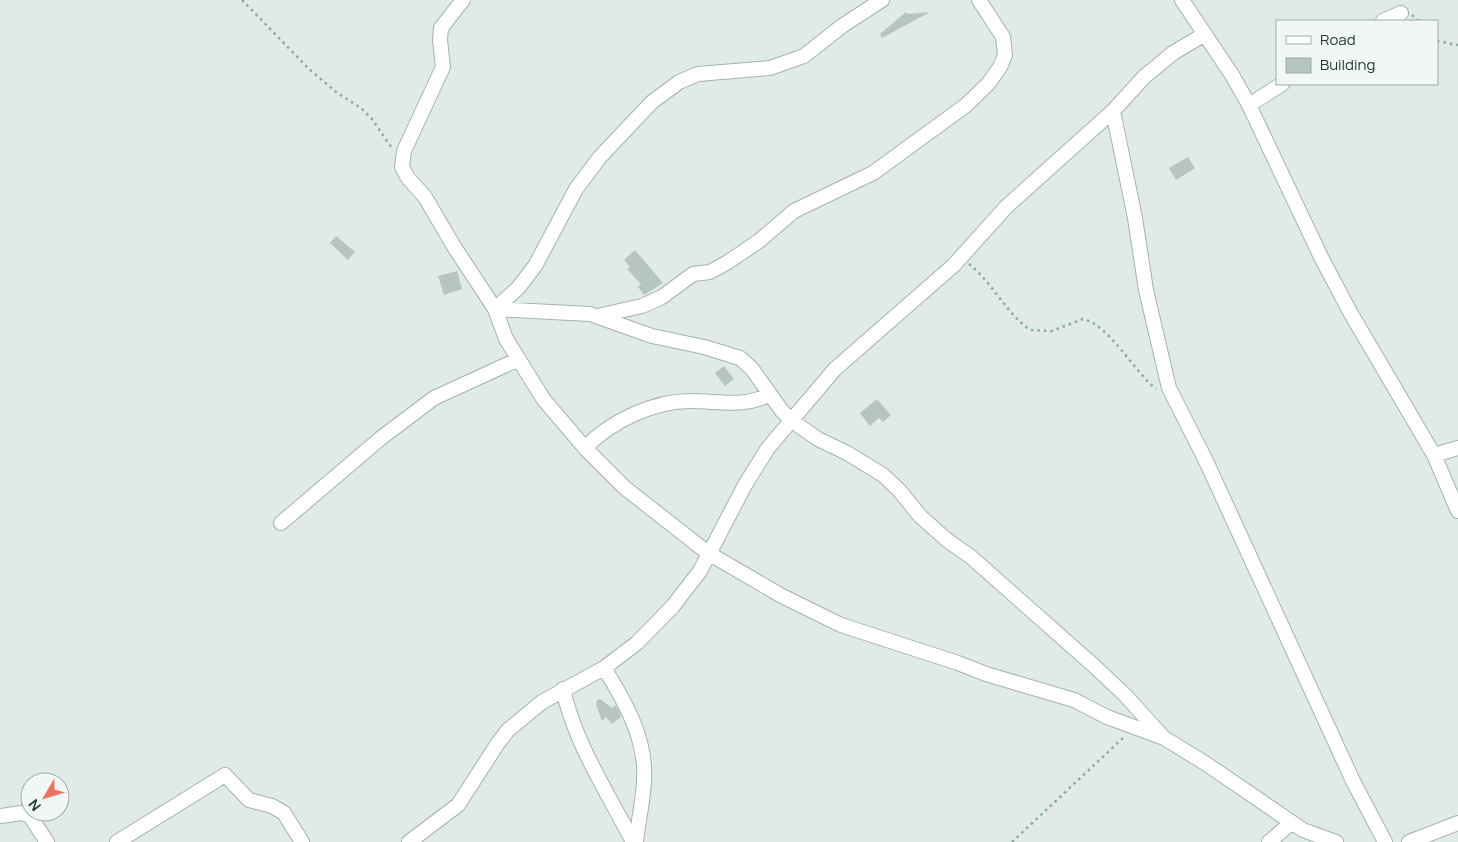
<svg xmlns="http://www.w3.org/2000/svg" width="1458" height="842" viewBox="0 0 1458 842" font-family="Manrope,sans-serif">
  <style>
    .building { fill: #b6c5be }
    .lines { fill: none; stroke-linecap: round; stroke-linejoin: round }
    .street-casing { stroke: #a4b2ac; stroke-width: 16 }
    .path { stroke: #83ac9c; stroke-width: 2.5; stroke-dasharray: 2.5 4; stroke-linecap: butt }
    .street { stroke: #fff; stroke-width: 14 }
  </style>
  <rect width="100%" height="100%" fill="#e1ebe5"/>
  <!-- building -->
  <path class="building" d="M906 12 907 14 930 12 882 38 880 34Z
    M1188 157 1195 168 1176 180 1169 168Z
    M336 236 355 252 348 260 330 243Z
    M635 250 663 283 644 295 638 287 641 284 627 269 630 267 624 260Z
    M457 271 462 289 444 295 438 276Z
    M724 366 734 379 725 386 715 373Z
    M877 399 891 415 883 422 879 418 870 426 860 413Z
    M600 699 612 708 615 705 619 711 621 717 612 724 606 717 602 721 596 705 597 700Z"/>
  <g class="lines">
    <defs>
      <path id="street" d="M463 0 441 28 440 40 443 67 404 151 402 167 408 178 425 197 453 245 495 309 506 339 544 400 585 448 625 488 708 553 782 596 841 625 958 663 986 674 1074 700 1107 717 1164 738 1205 763 1303 830 1336 842
        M1182 0 1232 75 1249 105 1321 257 1350 312 1434 455 1458 511
        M1383 21 1401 13
        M1249 105 1282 84
        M1113 111 1135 218 1146 290 1169 388 1206 461 1353 781 1385 842
        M495 309 590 314 652 336 704 347 740 358 752 369 782 411 792 421 818 439 847 453 883 475 899 490 920 516 947 540 971 557 1093 665 1125 695 1163 737
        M495 309 518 288 535 266 576 189 600 157 652 102 679 82 698 74 770 68 804 56 842 26 882 0
        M597 316 642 306 662 297 693 274 710 272 728 262 759 241 794 211 873 173 965 106 988 84 1000 67 1005 55 1003 37 979 0
        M585 448C611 421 653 401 691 401 719 401 745 408 770 394
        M1434 455 1458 448
        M281 523 381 438 434 398 519 359
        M604 668C625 701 647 740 644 781 643 802 638 822 636 842
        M563 689C575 744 608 793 633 842
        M0 816 22 813 30 816 47 842
        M117 842 225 775 249 800 272 806 284 813 302 842
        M409 842 458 805 498 743 508 730 542 702 604 668 637 643 673 606 700 571 745 485 768 448 835 369 954 265 1006 207 1113 111 1144 77 1173 53 1205 34
        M1269 842 1291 823
        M1409 842 1458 823"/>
    </defs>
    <!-- street casing -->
    <use href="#street" class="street-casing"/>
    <!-- path -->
    <path class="path" d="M242 0 308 68 336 92 361 108 372 119 391 147
      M1412 15 1419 21
      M1437 41 1458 45
      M969 264C994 284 1004 311 1030 330L1052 331 1083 319C1109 325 1133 370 1156 389
      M1012 842 1124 737"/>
    <!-- street -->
    <use href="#street" class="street"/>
  </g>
  <!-- legend -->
  <rect x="1276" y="20" width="162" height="65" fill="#f1f7f4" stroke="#9eaba6"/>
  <rect x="1286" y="36" width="25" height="8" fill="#ffffff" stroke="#9eaba6"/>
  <text x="1320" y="45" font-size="15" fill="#223a32">Road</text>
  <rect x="1286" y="58" width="25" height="15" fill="#b6c5be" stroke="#9eaba6"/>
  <text x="1320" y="70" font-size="15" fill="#223a32">Building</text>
  <!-- north arrow -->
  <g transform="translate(45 797) rotate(232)"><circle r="24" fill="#f1f7f4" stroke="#9eaba6"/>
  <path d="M0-4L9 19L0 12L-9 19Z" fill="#e97560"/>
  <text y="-8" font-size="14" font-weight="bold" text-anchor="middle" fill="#223a32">N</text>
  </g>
</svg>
